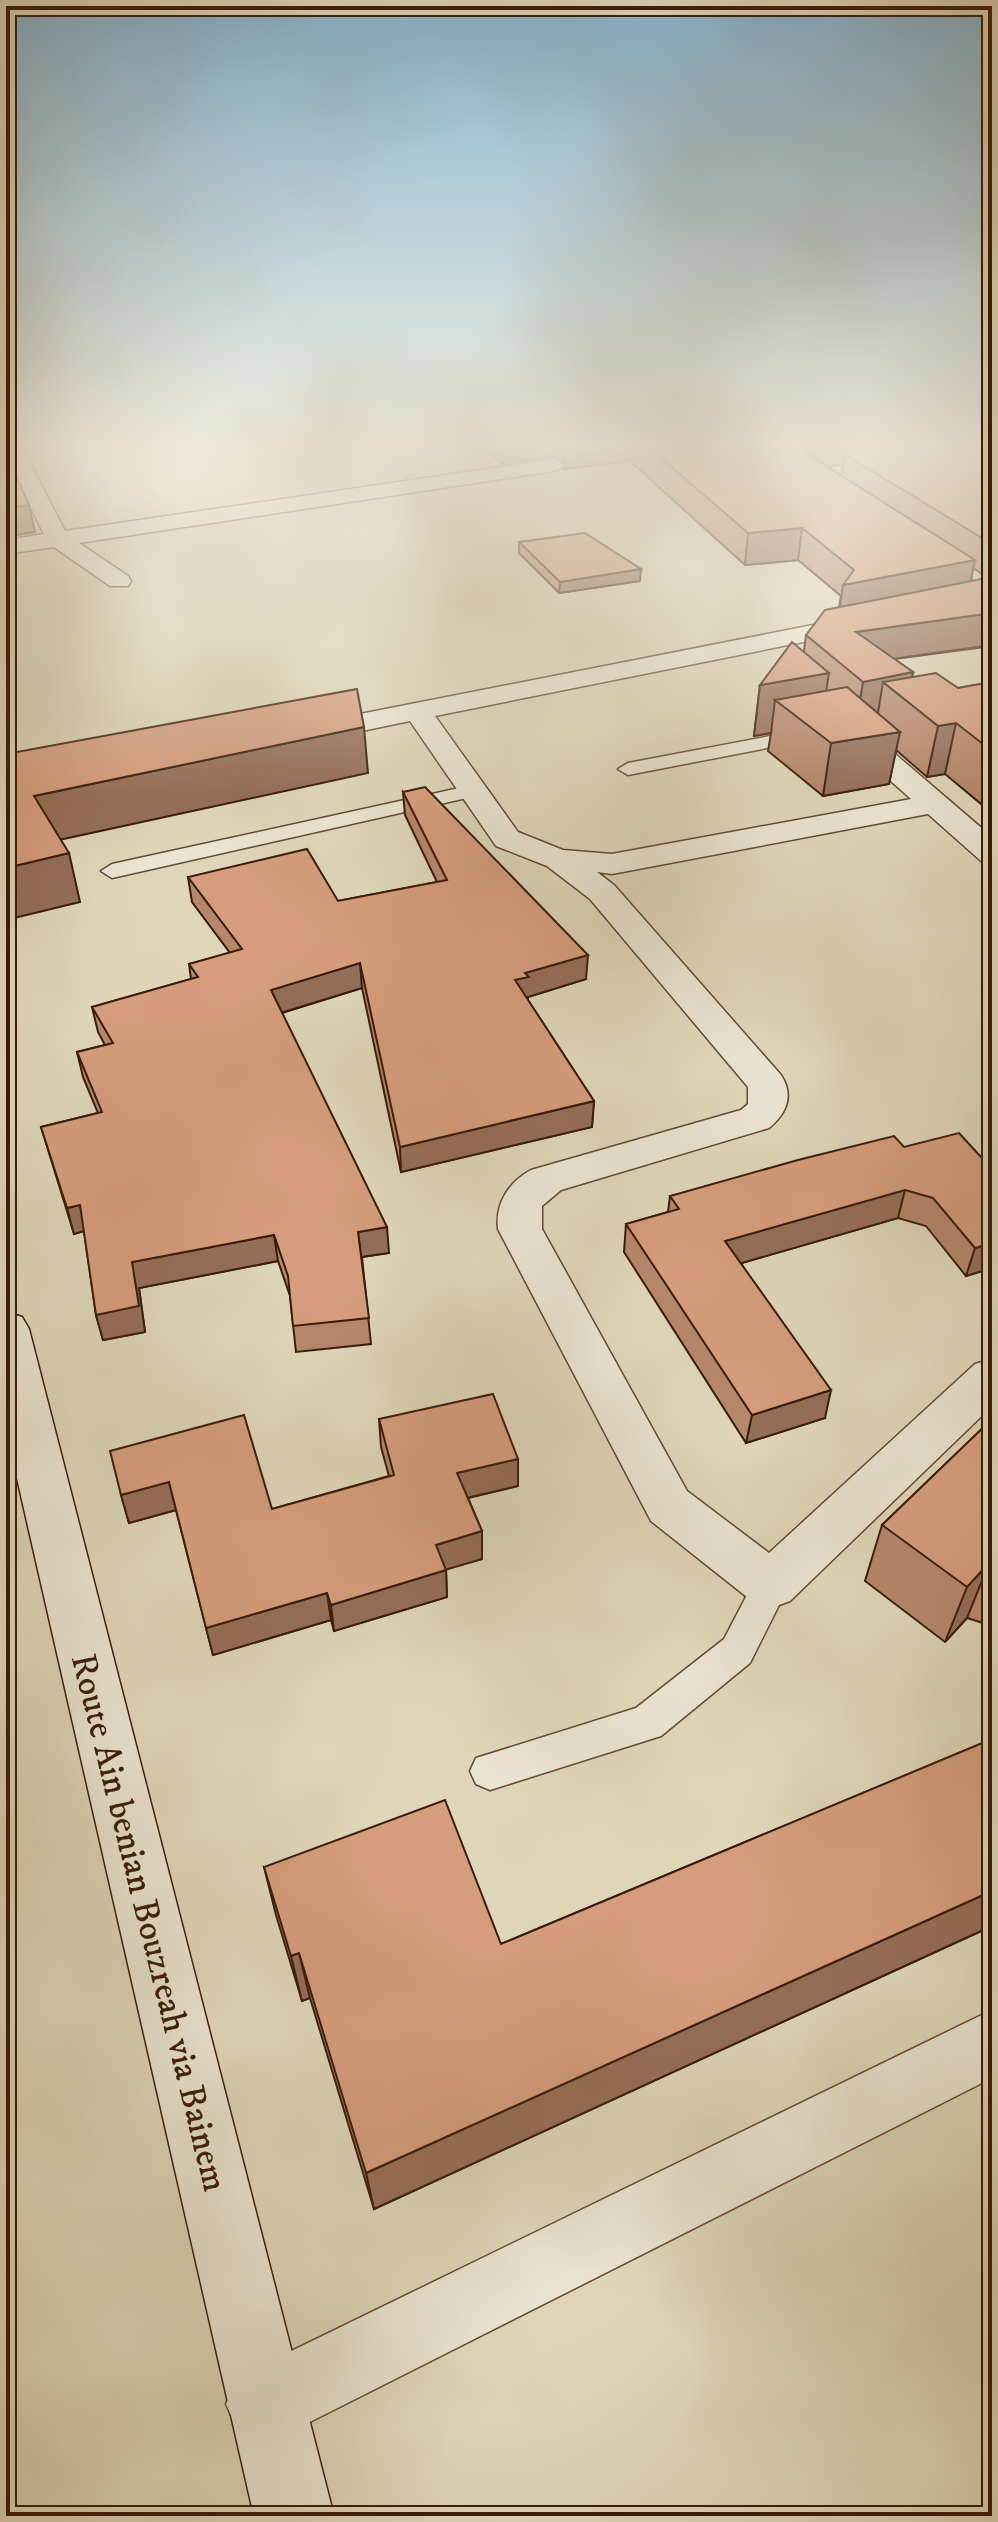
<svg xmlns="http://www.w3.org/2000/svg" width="998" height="2522" viewBox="0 0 998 2522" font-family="'IM FELL DW Pica',serif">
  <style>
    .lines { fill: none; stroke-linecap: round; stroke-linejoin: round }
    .lane-casing { stroke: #624a34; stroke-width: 3 }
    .street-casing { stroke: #624a34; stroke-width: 3 }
    .secondary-casing { stroke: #391b08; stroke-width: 3 }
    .lane { fill: #eae4d2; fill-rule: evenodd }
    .street { fill: #eae4d2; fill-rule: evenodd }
    .secondary { fill: #eae4d2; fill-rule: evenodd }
    .wall { fill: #b7876c; stroke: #391b08; stroke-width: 2; fill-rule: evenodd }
    .shaded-wall { fill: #956e58; stroke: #391b08; stroke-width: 2 }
    .building { fill: #d59d7d; stroke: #391b08; stroke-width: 2 }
    .labels { text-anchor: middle; stroke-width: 6; stroke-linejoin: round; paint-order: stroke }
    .near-street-label { font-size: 36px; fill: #391b08; stroke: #eae4d2 }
  </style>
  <rect width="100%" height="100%" fill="#dfd6b9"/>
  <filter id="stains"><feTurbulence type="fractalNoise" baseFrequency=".0025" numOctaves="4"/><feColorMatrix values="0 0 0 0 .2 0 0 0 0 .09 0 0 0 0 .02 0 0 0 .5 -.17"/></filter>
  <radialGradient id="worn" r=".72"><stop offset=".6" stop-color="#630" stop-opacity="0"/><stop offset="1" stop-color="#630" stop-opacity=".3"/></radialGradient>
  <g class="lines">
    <defs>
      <path id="lane" d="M807 729 817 735 814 739 628 775 618 769 628 763Z
        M473 785 480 787 483 791 480 795 112 878 101 871 112 864Z
        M771 1569 784 1574 789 1585 750 1663 661 1736 490 1790 476 1784 470 1771 476 1758 636 1708 724 1639 758 1574Z"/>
      <path id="street" d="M6 444H20L65 531 555 459 565 465 555 471 79 543 128 576 131 581 128 586H110L54 547 6 554V540L44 534 6 457Z
        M864 615 873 618 877 623 873 628 435 716 518 832 563 850 612 854 911 799 839 735 835 729 839 723 849 720 859 723 992 837V864L981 861 928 814 612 874 597 872 614 885 781 1075C794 1095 787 1113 769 1128L561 1190 542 1206V1229L687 1491 769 1553 975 1364 992 1359V1406L790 1601 771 1608 752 1601 651 1521 498 1229C495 1203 509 1182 531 1170L741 1110 748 1104V1087L590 899 547 866 496 846 410 721 304 743 294 740 290 734 294 728 304 725Z
        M992 2010V2078L292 2431 265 2443 238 2431 226 2404 238 2377Z"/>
      <path id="secondary" d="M6 1312 22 1317 29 1329 334 2516H254L6 1430Z"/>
    </defs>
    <!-- lane casing -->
    <use href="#lane" class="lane-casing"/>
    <!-- street casing -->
    <use href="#street" class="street-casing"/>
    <!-- secondary casing -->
    <use href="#secondary" class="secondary-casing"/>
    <!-- lane -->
    <use href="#lane" class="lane"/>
    <!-- street -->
    <use href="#street" class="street"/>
    <!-- secondary -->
    <use href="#secondary" class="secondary"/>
  </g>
  <!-- wall -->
  <path class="wall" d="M480 444H992V646L894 659 913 672 912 677 958 688 992 682V813L945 774 927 777 896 750 889 784 823 796 768 751 771 733 754 736 760 685 804 651 806 635 839 607 841 596 798 560 745 565 630 461 564 469V462L555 456 502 464ZM843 464 841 476 828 467ZM973 568 988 578 971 581Z
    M519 542 640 581 559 593 519 553Z
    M403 792 586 979 528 997V1000L594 1101 592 1127 401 1172 362 988 282 1013 389 1253 362 1257 371 1344 296 1352 290 1296 278 1261 139 1288 145 1332 103 1340 96 1315 84 1231 74 1234 41 1127 98 1113 83 1077 77 1052 105 1045 98 1032 92 1007 191 979 189 964 230 953 192 902 188 877 338 901 437 882 405 815Z
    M904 1147 992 1169V1268L966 1276 926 1226 898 1218 741 1263 825 1418 746 1443 624 1252 626 1224 668 1212 670 1196Z
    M379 1419 518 1459V1486L468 1498 482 1531V1559L446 1569 447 1597 334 1631 331 1620 213 1655 176 1510 129 1523 121 1495 272 1509 389 1476 381 1447Z
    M992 1419V1626L967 1618 945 1642 865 1581 882 1525Z
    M992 1739V1926L374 2209 310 1998 302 2001 276 1915 264 1867 501 1944Z"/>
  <!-- shaded-wall -->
  <path class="shaded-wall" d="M502 444H555V456L502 464Z
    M564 444H631L630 461 564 469Z
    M811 444H951L844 454 843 464 812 470 801 476 804 447Z
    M29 505 35 532 6 537V508Z
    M802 528 798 560 745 565 748 533Z
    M975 560 968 592 838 618 843 585Z
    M641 569 640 581 559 593 560 582Z
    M992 613 984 646 850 665 856 632Z
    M913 672 908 702 883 682 878 713 857 717 863 682Z
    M829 673 821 723 775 700 771 733 754 736 760 685Z
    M956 723 945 774 927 777 938 726Z
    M364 727 368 773 45 843 34 796Z
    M900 732 889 784 823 796 831 743Z
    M69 853 80 902 6 920V868Z
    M588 955 586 979 528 997V1001L515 980 525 973Z
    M360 963 362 988 274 1015 271 990Z
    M594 1101 592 1127 401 1172 400 1147Z
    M905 1190 898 1218 721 1269 725 1241Z
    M80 1205 87 1230 74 1234 67 1208Z
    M387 1227 389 1253 361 1257 358 1232Z
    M274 1235 278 1261 139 1288 145 1332 103 1340 96 1315 132 1262Z
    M992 1243V1268L966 1276 975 1248Z
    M831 1390 825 1418 746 1443 752 1415Z
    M518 1459V1486L458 1500 457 1473Z
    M169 1482 176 1510 129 1523 121 1495Z
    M482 1531V1559L438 1572 436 1545Z
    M989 1563 967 1618 945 1642 967 1587Z
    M446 1570 447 1597 334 1631 331 1605Z
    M327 1593 331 1620 213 1655 206 1628Z
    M992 1891V1926L374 2209 366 2173Z
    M299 1953 310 1998 302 2001 291 1956Z"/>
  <!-- building -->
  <path class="building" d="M645 444H811L804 447V452L975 560 843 585 854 570 802 528 748 533Z
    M900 444H992V544L844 454Z
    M6 457H8L29 505 6 508Z
    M585 533 641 569 560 582 519 542Z
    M992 577V613L856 632 913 672 863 682 806 635 825 610Z
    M792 642 829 673 760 685Z
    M936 673 958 688 992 682V751L956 723 938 726 883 682Z
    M847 687 900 732 831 743 775 700Z
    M357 689 364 727 34 796 69 853 6 868V754Z
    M425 787 588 955 525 973 529 977 515 980 594 1101 400 1147 360 963 271 990 387 1227 358 1232 369 1318 293 1326 288 1276 274 1235 132 1262 139 1306 96 1315 80 1205 67 1208 41 1127 102 1112 77 1052 113 1043 92 1007 198 977 189 964 242 949 188 877 307 849 338 901 447 880 403 792Z
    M959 1133 992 1169V1243L975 1248 933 1198 905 1190 725 1241 831 1390 752 1415 626 1224 679 1209 670 1196 798 1160 894 1136 904 1147Z
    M493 1394 518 1459 457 1473 482 1531 436 1545 446 1570 331 1605 327 1593 206 1628 169 1482 121 1495 110 1451 244 1415 272 1509 394 1475 379 1419Z
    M992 1419V1564L989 1563 967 1587 882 1525Z
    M992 1739V1891L366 2173 299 1953 291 1956 264 1867 445 1800 501 1944Z"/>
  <!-- sky -->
  <linearGradient id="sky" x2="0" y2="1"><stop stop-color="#87b6d4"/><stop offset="0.56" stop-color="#f1ede0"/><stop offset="1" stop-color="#f1ede0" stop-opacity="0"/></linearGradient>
  <rect width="998" height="797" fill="url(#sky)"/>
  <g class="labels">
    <!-- near-street labels -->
    <g class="near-street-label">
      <text transform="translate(151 1922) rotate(76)" y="13">Route Ain benian Bouzreah via Bainem</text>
    </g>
  </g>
  <!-- margin -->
  <rect width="998" height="2522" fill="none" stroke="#dfd6b9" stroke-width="32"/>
  <rect x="8" y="8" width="982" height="2506" fill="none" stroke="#391b08" stroke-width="4"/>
  <rect x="16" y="16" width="966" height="2490" fill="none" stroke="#391b08" stroke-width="2"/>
  <rect width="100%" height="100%" filter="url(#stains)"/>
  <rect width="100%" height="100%" fill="url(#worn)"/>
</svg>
